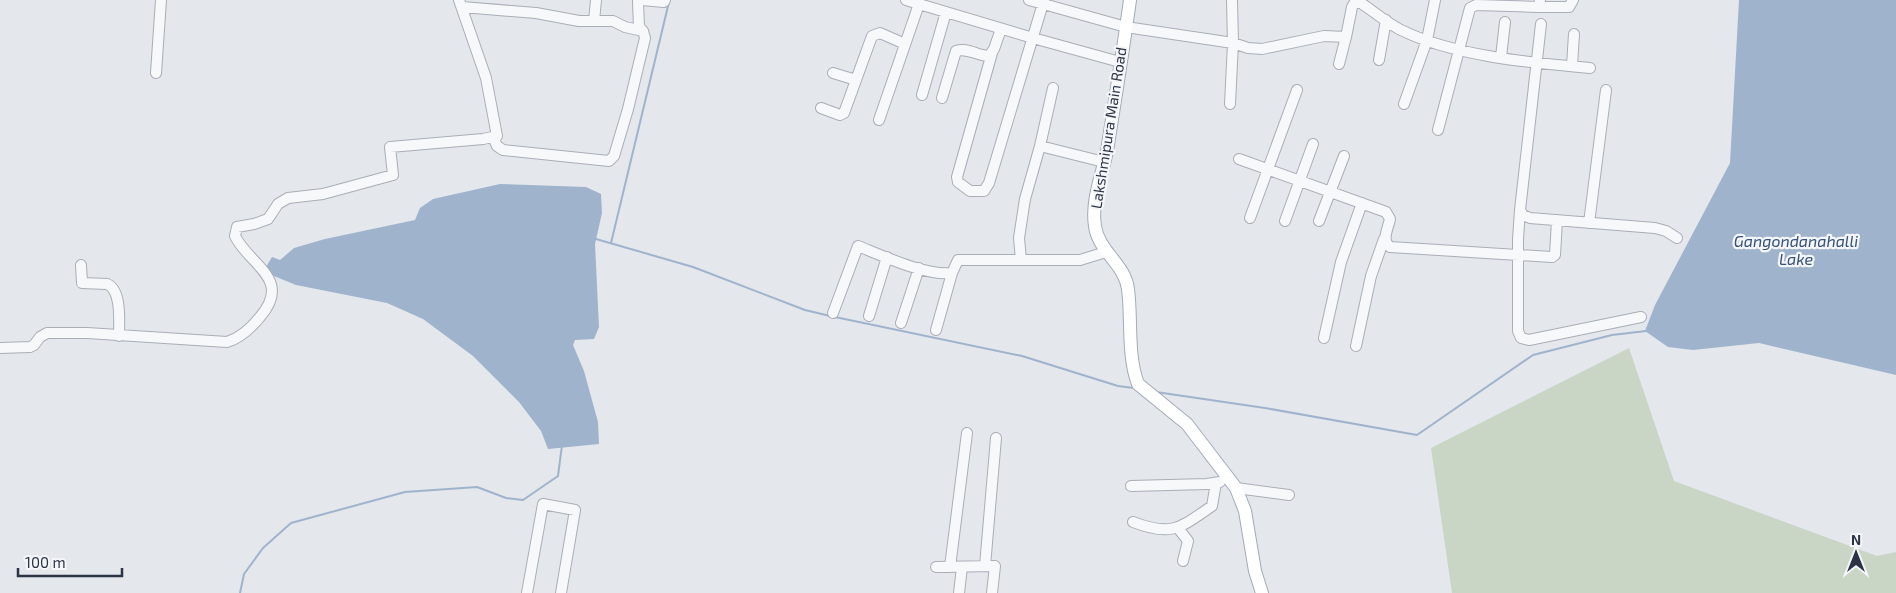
<svg xmlns="http://www.w3.org/2000/svg" width="1896" height="593" viewBox="0 0 1896 593" font-family="'Exo 2',sans-serif">
  <style>
    .green { fill: #c9d6c5 }
    .water { fill: #9fb4cc }
    .lines { fill: none; stroke-linecap: round; stroke-linejoin: round }
    .stream { stroke: #9fb4cc; stroke-width: 2 }
    .minor-casing { stroke: #a9aeb7; stroke-width: 12 }
    .major-casing { stroke: #a3abb8; stroke-width: 14 }
    .minor { stroke: #f7f8fa; stroke-width: 10 }
    .major { stroke: #fff; stroke-width: 12 }
    .labels { text-anchor: middle; stroke-width: 4.5; stroke-linejoin: round; paint-order: stroke }
    .street-label { font-size: 15px; fill: #2b3445; stroke: #f4f6f9 }
    .water-label { font-size: 16px; font-style: italic; fill: #34527a; stroke: #f4f6f9 }
  </style>
  <rect width="100%" height="100%" fill="#e4e7ec"/>
  <!-- green -->
  <path class="green" d="M1629 348 1674 481 1877 556 1896 552V593H1452L1431 448Z"/>
  <!-- water -->
  <path class="water" d="M1739 0H1896V375L1759 343 1693 350 1668 347 1645 331 1655 305 1730 163Z
    M500 184 586 187 601 194 602 213 595 244 599 327 594 339 575 340 573 345 584 371 598 422 599 444 548 449 541 431 519 402 473 356 423 319 387 303 296 285 274 276 266 267 272 257 280 260 294 248 325 239 415 220 420 208 433 199Z"/>
  <g class="lines">
    <!-- stream -->
    <path class="stream" d="M596 239 693 267 805 310 830 316
      M611 243 669 2
      M835 317 1022 356 1118 386 1134 388
      M1156 392 1265 408 1417 435 1533 355 1612 335 1646 331
      M240 593 244 574 263 548 291 523 405 492 477 487 506 498 523 500 558 476 562 445"/>
    <defs>
      <path id="minor" d="M906 0 919 4
        M1029 0 1126 27 1233 43 1248 48 1262 49 1324 36 1346 37 1352 7 1355 2 1361 3C1373 11 1386 22 1399 29 1452 56 1531 63 1590 68
        M462 7 536 13 579 21H613L625 27 643 31
        M1539 7H1569L1573 0
        M594 21 596 0
        M1541 24 1520 210 1523 215 1530 218 1655 228 1666 231 1677 238
        M992 53 957 177 958 182 970 191H984L989 183 1044 0
        M1501 57 1505 22
        M1379 60 1386 20
        M1339 64 1346 37
        M1572 66 1574 34
        M156 73 161 0
        M833 73 856 80
        M922 95 946 12
        M942 98 956 51C967 47 978 56 989 56L994 49 1001 29
        M1230 104 1233 43 1232 0
        M1404 104 1427 40 1435 0
        M821 108 840 115 844 113 872 36 880 33 905 44
        M879 120 919 4 1033 38 1120 62
        M1438 130 1470 8 1476 5 1539 7 1540 0
        M493 137 497 146 503 150 609 161 614 156 628 109 645 38 643 31 639 27 638 2 642 0 664 2 665 0
        M1040 146 1104 162
        M1239 159 1386 212 1390 219C1388 229 1381 240 1390 247L1552 257 1555 255 1557 220
        M1520 210 1518 239V331L1521 338 1529 340 1641 317
        M1250 218 1297 90
        M1285 221 1313 144
        M1319 221 1344 156
        M1589 223 1606 90
        M1021 260 1019 238 1025 199 1040 146 1053 88
        M81 265 82 283 107 284C122 290 119 322 119 336
        M833 313 858 246C883 256 926 276 952 273L958 260H1080L1106 252
        M869 316 887 257
        M901 323 919 268
        M936 330 952 273
        M1324 338 1341 262 1362 203
        M1356 346 1371 276 1384 239
        M0 348 30 347 34 345 40 337 47 333H87L227 342C241 338 251 328 260 317 293 279 249 265 235 236L237 227 254 224 268 219 278 204 288 198 323 194 393 175 390 147 483 139 497 136 486 78 459 0
        M1131 486 1207 484 1220 482
        M1236 488 1289 495
        M1133 522C1172 537 1180 528 1212 506L1216 483
        M1178 528 1188 541 1183 561
        M985 566 996 438
        M936 567 995 566 992 593
        M950 567 967 433
        M527 593 543 504 575 510 561 593
        M959 593 962 567"/>
      <path id="major" d="M1130 0C1123 50 1115 101 1107 151 1102 175 1091 201 1095 226 1098 251 1125 264 1128 289 1132 320 1127 355 1138 384L1187 424 1236 488 1245 511 1255 571 1262 593"/>
    </defs>
    <!-- minor casing -->
    <use href="#minor" class="minor-casing"/>
    <!-- major casing -->
    <use href="#major" class="major-casing"/>
    <!-- minor -->
    <use href="#minor" class="minor"/>
    <!-- major -->
    <use href="#major" class="major"/>
  </g>
  <g class="labels">
    <!-- street labels -->
    <g class="street-label">
      <text transform="translate(1109 128) rotate(-81)" y="5">Lakshmipura Main Road</text>
    </g>
    <!-- water labels -->
    <g class="water-label">
      <text x="1796" y="247">Gangondanahalli<tspan x="1796" dy="18">Lake</tspan></text>
    </g>
  </g>
  <!-- north arrow -->
  <g transform="translate(1856 553)" stroke="#f4f6f9" stroke-width="4" paint-order="stroke">
  <path d="M0-4L9 19L0 12L-9 19Z" fill="#2b3445"/>
  <text y="-8" font-size="14" font-weight="bold" text-anchor="middle" fill="#2b3445">N</text>
  </g>
  <!-- scale -->
  <path d="M18 568v8h104v-8" fill="none" stroke="#2b3445" stroke-width="2.5"/>
  <text x="25" y="568" font-size="15" fill="#2b3445" stroke="#f4f6f9" stroke-width="4" paint-order="stroke">100 m</text>
</svg>
